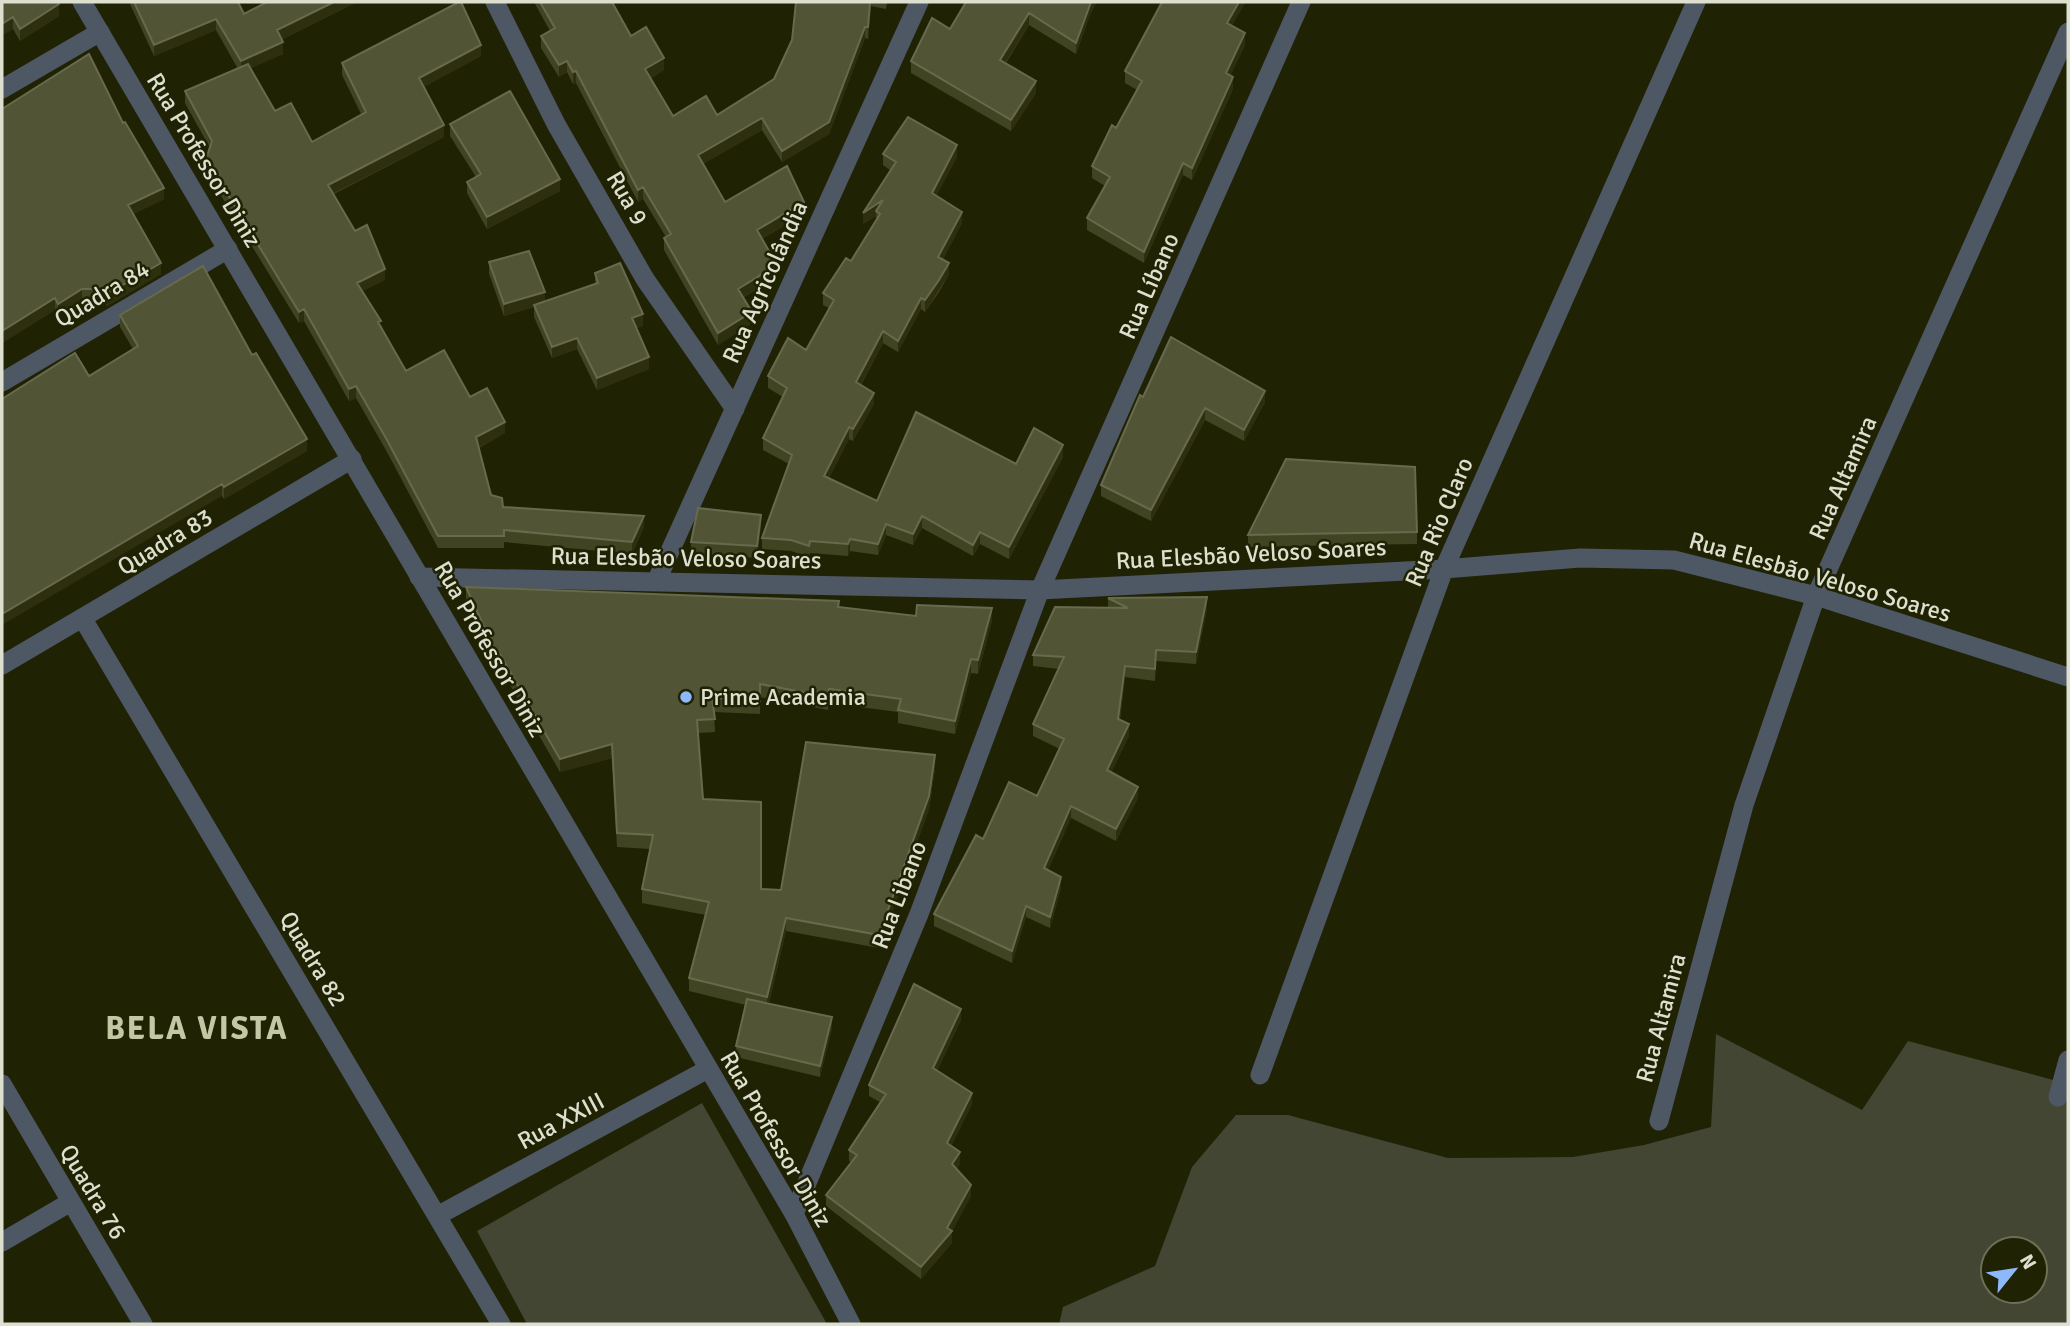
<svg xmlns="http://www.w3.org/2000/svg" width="2070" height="1326" viewBox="0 0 2070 1326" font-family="Signika,sans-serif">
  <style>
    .green { fill: #434632; fill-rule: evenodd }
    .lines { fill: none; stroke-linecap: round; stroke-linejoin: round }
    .minor { stroke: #4e5764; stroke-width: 19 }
    .tertiary { stroke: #4e5764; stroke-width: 19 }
    .wall { fill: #414423 }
    .shaded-wall { fill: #2d2f0f }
    .building { fill: #525535; stroke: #676a4d; stroke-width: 2 }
    .poi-dot { fill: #8db9fc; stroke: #202204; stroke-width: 2.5 }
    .labels { text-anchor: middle; stroke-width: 5; stroke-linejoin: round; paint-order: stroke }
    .street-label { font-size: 24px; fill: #dde0ce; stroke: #202204 }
    .poi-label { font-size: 24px; fill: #dde0ce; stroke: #202204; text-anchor: start }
    .district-label { font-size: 32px; font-weight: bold; letter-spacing: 2px; fill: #c3c8a4; stroke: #202204 }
  </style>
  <rect width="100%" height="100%" fill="#202204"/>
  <!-- green -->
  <path class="green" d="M1716 1034 1862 1110 1908 1041 2068 1084V1324H1059L1063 1307 1155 1266 1192 1167 1236 1115H1288L1448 1158 1573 1157 1644 1145 1711 1127ZM1993 1249H2035V1291H1993Z
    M702 1103 827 1324H527L477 1231Z"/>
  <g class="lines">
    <!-- minor -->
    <path class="minor" d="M495 2 556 124 645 279 735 409
      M2 89 100 32
      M2 382 228 249
      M419 577 1040 590 1444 569 1580 558 1674 560 1816 596 2068 677
      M656 582 919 2
      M83 619 501 1324
      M2 665 352 459
      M1260 1075 1444 569 1696 2
      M2 1084 143 1324
      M2058 1097 2068 1060
      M1659 1121 1744 805 1816 596 2068 32
      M794 1214 919 914 1040 590 1301 2
      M437 1216 708 1069
      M2 1242 69 1203"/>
    <!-- tertiary -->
    <path class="tertiary" d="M82 2 794 1214 851 1324"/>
  </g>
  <!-- wall -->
  <path class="wall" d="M2 2 59 16 20 41 13 29 2 35Z
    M129 2H238L244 14 267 2H357L281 40 283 54 250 68 275 111 312 142 361 114 342 75V63L481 56 423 87 444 137 334 194 385 280 362 291 381 327 406 371 470 397 505 433 479 448 491 495 503 507 644 527 632 554 504 542V548H438L387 452 356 398 349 401 304 321 299 323 206 171V159L210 148 185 103V91L238 69 216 30 154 56Z
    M534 2H612L631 36 664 70 651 78 673 116 717 115 774 79 792 40 796 2H887L886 9 871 6 868 39 865 38 829 134 782 162 762 130 703 164 725 202 804 214 762 239 777 277 744 297 752 323 718 345 664 250V238L666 237 643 199 638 202 576 83 573 84 567 72 559 77 541 48V36L550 31Z
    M966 2H1097L1091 12 1076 54 1029 25 1006 63 1036 93 1011 131 911 73V61L950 29Z
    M1232 26 1245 45 1230 76 1233 89 1192 180 1183 175 1144 263 1087 230V218L1105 186 1092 178V166L1116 128 1137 90 1125 83V71Z
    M123 123 164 199 133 214 161 274 107 306 104 300 82 301 58 315 55 310 2 343Z
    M450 124 560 191 487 229 467 193V182L476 177 450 136Z
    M883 154 957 157 936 196 962 223 943 259 949 274 939 292 925 312 921 309 898 352 883 343 861 385 874 404 853 441 849 439 829 478 877 501 1016 464 1063 457 1009 559 980 544 973 556 922 528 913 545 886 535 878 555 850 551 848 556 810 553 809 557 791 551 762 549V538L789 464 763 450V438L783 397 768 388V376L806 350 829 308 823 305V293L851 261 876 221V216L863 224 890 170 883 165Z
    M489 262 545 301 595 284V273L643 326 636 328 649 369 597 390 577 349 552 358 534 317V307L504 316 489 274Z
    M120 315 252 355 307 451 224 499 222 496 89 376 133 349 120 327Z
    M1143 397 1265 402 1244 441 1205 420 1151 521 1101 496V485Z
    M761 526 757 558 691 553V542Z
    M1417 532V544L1248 547V535Z
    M466 587 839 607 916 616 992 621 978 674 971 673 955 734 898 723V712L829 703 828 710 760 697V714L714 712 715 732 698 733 703 799 761 889 781 890 935 769 929 809 879 948 786 931 769 1003 832 1028 820 1077 736 1057V1046L746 1005 689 991V978L706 915 642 903V889L650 849 617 847 612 758 560 772 497 662H494L466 600Z
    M1108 598 1207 609 1196 664 1156 661 1155 681 1125 677 1120 720 1129 736 1111 773 1138 798 1116 841 1071 818 1048 870 1061 888 1050 928 1026 917 1012 963 934 926V914L983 839 1037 796 1060 749 1033 736V724L1059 669 1033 666V655L1108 608Z
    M961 1020 937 1071 972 1104 951 1146 960 1164 956 1169 971 1196 952 1231V1243L921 1279 826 1206V1195L851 1162 849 1161V1150L880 1102 869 1096V1085Z"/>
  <!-- shaded-wall -->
  <path class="shaded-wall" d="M334 2H357L277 42V30Z
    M870 2H871L868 39V27Z
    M1091 2H1097L1091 12 1076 54V43Z
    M1239 2H1246L1227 34V23Z
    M59 4V16L20 41V29Z
    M1029 13V25L1000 71V60Z
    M13 17V29L2 35V24Z
    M216 19V30L154 56V45Z
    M865 27V38L829 134 782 162V151Z
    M1245 33V45L1226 85V73Z
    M283 42V54L241 73V61Z
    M481 45V56L419 90V78Z
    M664 58V70L645 81V69Z
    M567 61V72L559 77V65Z
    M576 71V83L573 84V72Z
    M1233 77V89L1192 180V168Z
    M1036 81V93L1011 131V120Z
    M762 118V130L698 167V155Z
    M444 125V137L328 196V185Z
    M957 145V157L932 204V193Z
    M1183 163V175L1144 263V252Z
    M560 179V191L487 229V217Z
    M643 187V199L638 202V190Z
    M164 188V199L128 217V205Z
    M883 200 876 211V216L863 224V213Z
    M804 202V214L757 242V230Z
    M962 212V223L938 268V257Z
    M161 263V274L107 306V294Z
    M949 263V274L925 312V300Z
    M777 265V277L738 300V289Z
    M385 269V280L357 294V283Z
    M82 289V301L58 315V304Z
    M545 292V304L504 316V304Z
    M55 298V310L2 343V331Z
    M921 298V309L898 352V341Z
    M304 309V321L299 323V312Z
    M752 312V323L718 345V333Z
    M643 314V326L632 330V318Z
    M883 331V343L856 393V382Z
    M577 338V349L552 358V347Z
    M649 357V369L597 390V378Z
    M356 386V398L349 401V389Z
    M1265 391V402L1244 441V430Z
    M874 393V404L853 441V429Z
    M1205 408V420L1151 521V510Z
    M505 422V433L476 449V437Z
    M849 427V439L824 488V476Z
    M307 439V451L224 499V487Z
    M1063 445V457L1009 559V547Z
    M222 484V496L2 625V614Z
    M761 515V526L757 558V546Z
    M644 516V527L632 554V542Z
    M922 516V528L913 545V534Z
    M886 524V535L878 555V544Z
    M980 532V544L973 556V545Z
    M850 539V551L848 556V544Z
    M1207 597V609L1196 664V652Z
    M992 608V621L978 674V660Z
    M971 659V673L955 734V721Z
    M1125 666V677L1118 731V719Z
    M1129 724V736L1107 782V770Z
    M612 744V758L560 772V759Z
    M935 755V769L929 809 879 948V935Z
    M1138 787V798L1116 841V829Z
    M1071 806V818L1044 880V868Z
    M1061 877V888L1050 928V917Z
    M1026 906V917L1012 963V951Z
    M786 918V931L767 1010V997Z
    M961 1009V1020L933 1080V1068Z
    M832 1017V1028L820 1077V1066Z
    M972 1093V1104L947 1155V1143Z
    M960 1152V1164L952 1176V1164Z
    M971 1185V1196L951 1233 952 1231V1243L921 1279V1267L947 1228Z"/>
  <!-- building -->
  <path class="building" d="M2 2H58L59 4 20 29 13 17 2 24Z
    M134 2H238L244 14 267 2H334L277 30 283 42 241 61 216 19 154 45Z
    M459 2H461L481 45 419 78 444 125 328 185 355 231 367 225 385 269 357 283 381 321 378 322 406 371 444 350 470 397 487 388 505 422 476 437 491 495 502 498 503 507 644 516 632 542 504 530V536H438L387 440 356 386 349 389 304 309 299 312 206 159 212 141 185 91 248 64 275 111 291 103 312 142 366 112 342 63Z
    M540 2H612L631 36 646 27 664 58 645 69 673 116 706 96 717 115 774 79 792 40 796 2H870L868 27H865L829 122 782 151 762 118 698 155 725 202 787 166 804 202 757 230 777 265 738 289 752 312 718 333 664 238 671 234 643 187 638 190 576 71 573 72 567 61 559 65 541 36 555 28Z
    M966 2H1091L1076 43 1029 13 1000 60 1036 81 1011 120 911 61 932 18 950 29Z
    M1162 2H1239L1227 23 1245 33 1226 73 1233 77 1192 168 1183 163 1144 252 1087 218 1110 177 1092 166 1112 125 1116 128 1142 81 1125 71Z
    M89 54 123 123 125 122 164 188 128 205 161 263 107 294 104 289H82L58 304 55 298 2 331V109Z
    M510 91 560 179 487 217 467 182 481 174 450 124Z
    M908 117 957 145 932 193 962 212 938 257 949 263 939 280 925 300 921 298 898 341 883 331 856 382 874 393 853 429 849 427 824 476 877 501 916 412 1016 464 1034 428 1063 445 1009 547 980 532 973 545 922 516 913 534 886 524 878 544 850 539 848 544 810 541 809 546 791 540 762 538 792 455 763 438 787 388 768 376 788 338 806 350 834 300 823 293 846 258 851 261 880 214 876 211 883 200 863 213 896 162 883 154Z
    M529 251 545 292 504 304 489 262Z
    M620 263 643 314 632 318 649 357 597 378 577 338 552 347 534 305 598 283 595 273Z
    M203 266 252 355 256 353 307 439 224 487 222 484 2 614V399L75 353 89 376 138 346 120 315Z
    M1171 337 1265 391 1244 430 1205 408 1151 510 1101 485 1140 395 1143 397Z
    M1286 459 1415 467 1417 532 1248 535Z
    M698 508 761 515 757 546 691 542Z
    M466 587 839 601 838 607 916 616 917 605 992 608 978 660 971 659 955 721 898 710 901 699 829 689 828 697 760 684V701L712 698 715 719 697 720 703 799 761 802V889L781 890 806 742 935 755 929 796 879 935 786 918 767 997 689 978 709 902 642 889 653 835 617 833 612 744 560 759 497 649H494Z
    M1207 597 1196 652 1156 650 1155 669 1125 666 1118 719 1129 724 1107 770 1138 787 1116 829 1071 806 1044 868 1061 877 1050 917 1026 906 1012 951 934 914 976 835 983 839 1009 782 1037 796 1064 739 1033 724 1064 657 1033 655 1055 607 1128 608 1108 598Z
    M914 984 961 1009 933 1068 972 1093 947 1143 960 1152 952 1164 971 1185 947 1228 952 1231 921 1267 826 1195 857 1155 849 1150 886 1094 869 1085Z
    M747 999 832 1017 820 1066 736 1046Z"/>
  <!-- markers -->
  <circle class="poi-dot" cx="686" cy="697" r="7"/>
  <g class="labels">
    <!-- street labels -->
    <g class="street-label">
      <text transform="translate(204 160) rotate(59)" y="8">Rua Professor Diniz</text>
      <text transform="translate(627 198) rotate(60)" y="8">Rua 9</text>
      <text transform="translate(765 282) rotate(-66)" y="8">Rua Agricolândia</text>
      <text transform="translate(1149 286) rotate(-66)" y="8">Rua Líbano</text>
      <text transform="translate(102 294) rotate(-31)" y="8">Quadra 84</text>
      <text transform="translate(1843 478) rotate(-66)" y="8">Rua Altamira</text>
      <text transform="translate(1439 522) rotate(-67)" y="8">Rua Rio Claro</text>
      <text transform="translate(165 542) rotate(-31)" y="8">Quadra 83</text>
      <text transform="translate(1251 554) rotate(-3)" y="8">Rua Elesbão Veloso Soares</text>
      <text transform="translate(686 558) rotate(1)" y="8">Rua Elesbão Veloso Soares</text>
      <text transform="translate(1820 577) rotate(16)" y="8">Rua Elesbão Veloso Soares</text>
      <text transform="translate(490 649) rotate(60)" y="8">Rua Professor Diniz</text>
      <text transform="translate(899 895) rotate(-69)" y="8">Rua Libano</text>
      <text transform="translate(313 959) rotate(59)" y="8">Quadra 82</text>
      <text transform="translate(1661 1018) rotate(-75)" y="8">Rua Altamira</text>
      <text transform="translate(561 1121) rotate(-28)" y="8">Rua XXIII</text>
      <text transform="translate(776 1139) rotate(60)" y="8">Rua Professor Diniz</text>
      <text transform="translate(93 1192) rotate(59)" y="8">Quadra 76</text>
    </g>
    <!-- poi labels -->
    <g class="poi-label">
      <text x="700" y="705">Prime Academia</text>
    </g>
    <!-- district labels -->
    <g class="district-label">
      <text x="197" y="1039">BELA VISTA</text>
    </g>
  </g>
  <!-- border -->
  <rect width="2070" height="1326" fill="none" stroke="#dde0ce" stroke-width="7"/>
  <!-- north arrow -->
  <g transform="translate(2014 1270) rotate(60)"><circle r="33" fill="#202204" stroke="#6c6e55" stroke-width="2"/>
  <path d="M0-5L12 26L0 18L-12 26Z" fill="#8db9fc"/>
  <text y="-10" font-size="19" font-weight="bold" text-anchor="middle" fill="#dde0ce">N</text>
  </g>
</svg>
